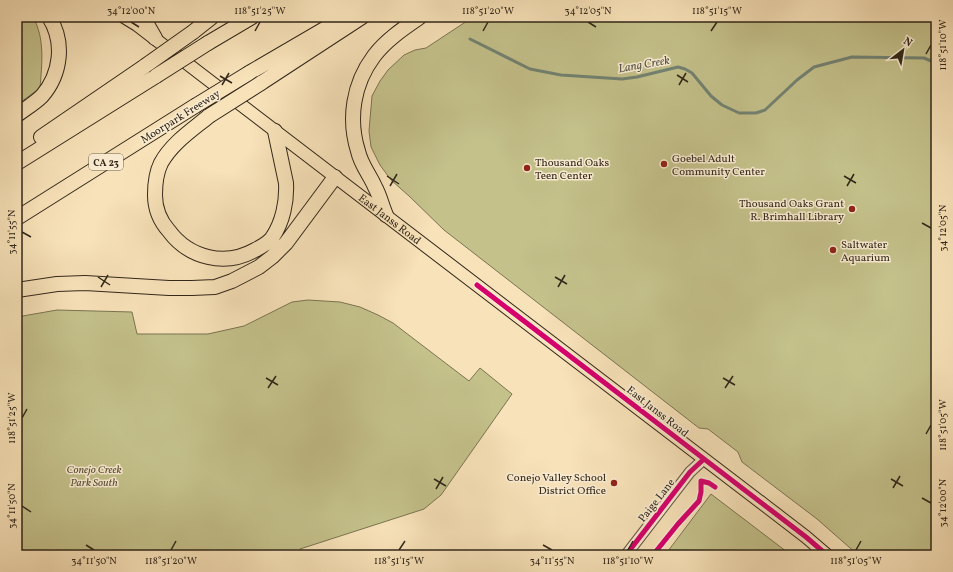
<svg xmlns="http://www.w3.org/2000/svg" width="953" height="572" viewBox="0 0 953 572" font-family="Vollkorn,serif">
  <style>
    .green { fill: #c4c18b; stroke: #7a7452 }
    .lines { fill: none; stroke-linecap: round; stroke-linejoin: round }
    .stream { stroke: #728272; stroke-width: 3 }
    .minor-casing { stroke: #635642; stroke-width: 12 }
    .major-casing { stroke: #31271a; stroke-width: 14 }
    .highway-casing { stroke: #31271a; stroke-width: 16 }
    .minor { stroke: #faecd2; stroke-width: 10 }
    .major { stroke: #f8e2b9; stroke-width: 12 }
    .highway { stroke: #f8e2b9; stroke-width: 14 }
    .highway-bridge-casing { stroke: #31271a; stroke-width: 16; stroke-linecap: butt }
    .highway-bridge { stroke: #f8e2b9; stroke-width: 14 }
    .cycleway-casing { stroke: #faecd2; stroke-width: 8 }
    .cycleway { stroke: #d6006c; stroke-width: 5 }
    .ticks { fill: none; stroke: #31271a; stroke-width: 1.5 }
    .poi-dot { fill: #8f2418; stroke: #faecd2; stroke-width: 1.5 }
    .labels { text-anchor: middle; stroke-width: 3; stroke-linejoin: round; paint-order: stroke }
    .shield { fill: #faecd2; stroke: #6d6251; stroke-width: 1 }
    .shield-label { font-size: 10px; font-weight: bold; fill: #31271a }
    .street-label { font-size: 11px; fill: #31271a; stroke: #faecd2 }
    .poi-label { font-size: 11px; fill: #31271a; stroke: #faecd2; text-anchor: start }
    .park-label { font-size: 11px; font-style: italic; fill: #564e36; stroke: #faecd2 }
    .water-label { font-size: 12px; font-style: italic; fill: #525446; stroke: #faecd2 }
    .neatline { fill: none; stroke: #31271a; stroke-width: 1.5 }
    .ticks-label { font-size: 10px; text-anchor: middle; fill: #31271a }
  </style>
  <rect width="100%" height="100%" fill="#f8e2b9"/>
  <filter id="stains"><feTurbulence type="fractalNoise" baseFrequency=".005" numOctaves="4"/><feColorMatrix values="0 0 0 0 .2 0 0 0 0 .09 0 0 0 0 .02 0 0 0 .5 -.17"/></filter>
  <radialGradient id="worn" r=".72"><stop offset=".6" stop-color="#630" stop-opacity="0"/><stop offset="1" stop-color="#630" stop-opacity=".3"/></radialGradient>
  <!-- green -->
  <path class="green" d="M17 17H33C45 38 42 64 40 88L17 105Z
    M473 17H936V551L925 555H858L817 519 742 462 738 452 708 429 699 428 444 230 409 196 391 180 380 165 371 147 369 131 372 96 380 81 388 70 404 55 415 50 426 48Z
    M308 300 340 302 360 307 378 315 393 323 469 381 480 368 512 394 441 495 424 509 300 549 301 555H17V317L57 310 132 312 137 334H208L244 326 292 302Z
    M711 494 791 555H665Z"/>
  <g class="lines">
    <!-- stream -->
    <path class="stream" d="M470 39 530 69 561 75 622 79 637 77 678 67 685 69 692 73 711 96 722 105 739 113H756L765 110 797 80 814 67 852 57 924 58 936 63"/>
    <defs>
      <path id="minor" d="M626 555 690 472 704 459"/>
      <g id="major">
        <path id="s1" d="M124 17 137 25 202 75 767 507 806 537 827 555"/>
      </g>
      <path id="highway" d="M143 17 155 38
        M193 32 212 17
        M208 43 252 17
        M249 73 345 17
        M261 83 362 17
        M17 115C25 109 35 103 42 96 61 74 65 42 49 17
        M209 116C192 130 172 143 161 163 156 173 155 184 155 195 155 209 160 221 169 231 189 258 225 267 255 250 261 247 268 243 272 238 283 222 287 201 286 183L275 131
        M41 137 145 66
        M17 163 156 76
        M386 215C382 206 380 196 375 187 370 175 361 165 358 151 348 119 353 84 374 56 386 40 404 28 420 17
        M17 218 195 106
        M17 290 57 284 85 283 169 288H192L215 287 232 281 259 267 272 257 286 243 335 177"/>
    </defs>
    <!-- minor casing -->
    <use href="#minor" class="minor-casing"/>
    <!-- major casing -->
    <use href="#major" class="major-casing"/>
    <!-- highway casing -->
    <use href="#highway" class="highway-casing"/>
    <!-- minor -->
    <use href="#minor" class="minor"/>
    <!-- major -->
    <use href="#major" class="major"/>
    <!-- highway -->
    <use href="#highway" class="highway"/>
    <defs>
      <path id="highway-bridge" d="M145 66 193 32
        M156 76 208 43
        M195 106 249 73
        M209 116 261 83"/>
    </defs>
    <!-- highway-bridge casing -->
    <use href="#highway-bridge" class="highway-bridge-casing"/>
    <!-- highway-bridge -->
    <use href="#highway-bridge" class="highway-bridge"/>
    <defs>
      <path id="cycleway" d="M477 285 806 537 827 555
        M626 555 690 472 704 459
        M653 555 678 524 699 501 701 492V481L709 483 715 487"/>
    </defs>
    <!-- cycleway casing -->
    <use href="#cycleway" class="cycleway-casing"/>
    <!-- cycleway -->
    <use href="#cycleway" class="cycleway"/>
  </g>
  <!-- ticks -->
  <path class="ticks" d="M131 22 139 27M588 22 596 27M255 31 260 22M483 31 488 22M711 31 717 22M926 54 931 45M677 75 688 82M220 76 232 83M222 85 229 73M679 85 686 73M387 176 399 184M844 176 856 183M390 186 397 174M847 186 854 174M922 223 931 228M22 232 31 237M98 277 110 285M555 277 567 284M101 287 108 275M558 287 565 275M266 378 278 385M723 378 735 385M268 388 276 376M725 388 733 376M22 418 27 409M926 434 931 425M434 479 446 486M891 479 903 486M893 488 900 476M436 489 443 477M922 498 931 503M22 506 31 512M86 545 94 550M543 545 552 550M171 550 176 541M399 550 405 541M628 550 633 541M856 550 861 541"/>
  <!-- markers -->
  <g class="poi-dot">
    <circle cx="664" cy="164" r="4"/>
    <circle cx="527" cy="168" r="4"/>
    <circle cx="852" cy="209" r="4"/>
    <circle cx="833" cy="250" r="4"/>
    <circle cx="614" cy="483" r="4"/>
  </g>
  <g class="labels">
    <!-- shield labels -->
    <rect class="shield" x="89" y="154" width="34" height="16" rx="3"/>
    <g class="shield-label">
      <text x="106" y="166">CA 23</text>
    </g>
    <!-- street labels -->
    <g class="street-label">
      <text transform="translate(180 116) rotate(-32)" y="4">Moorpark Freeway</text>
      <text dy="4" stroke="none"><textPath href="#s1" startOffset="334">East Janss Road</textPath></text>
      <text transform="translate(658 411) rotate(38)" y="4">East Janss Road</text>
      <text transform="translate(656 500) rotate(-52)" y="4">Paige Lane</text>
    </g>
    <!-- poi labels -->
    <g class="poi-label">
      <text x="672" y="162">Goebel Adult<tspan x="672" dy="13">Community Center</tspan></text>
      <text x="535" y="166">Thousand Oaks<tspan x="535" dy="13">Teen Center</tspan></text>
      <text x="844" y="207" text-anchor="end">Thousand Oaks Grant<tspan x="844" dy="13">R. Brimhall Library</tspan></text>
      <text x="841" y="248">Saltwater<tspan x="841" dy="13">Aquarium</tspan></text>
      <text x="606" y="481" text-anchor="end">Conejo Valley School<tspan x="606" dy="13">District Office</tspan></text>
    </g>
    <!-- park labels -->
    <g class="park-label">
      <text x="94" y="473">Conejo Creek<tspan x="94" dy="13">Park South</tspan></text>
    </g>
    <!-- water labels -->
    <g class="water-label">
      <text transform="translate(644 64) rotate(-10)" y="4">Lang Creek</text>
    </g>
  </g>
  <!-- margin -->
  <rect width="953" height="572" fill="none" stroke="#f8e2b9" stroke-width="44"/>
  <!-- north arrow -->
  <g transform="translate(903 50) rotate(31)" stroke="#faecd2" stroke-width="3" paint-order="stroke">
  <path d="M0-3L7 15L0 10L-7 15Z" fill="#31271a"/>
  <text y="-6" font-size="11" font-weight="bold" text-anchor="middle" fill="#31271a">N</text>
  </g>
  <rect x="22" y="22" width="909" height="528" class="neatline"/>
  <g class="ticks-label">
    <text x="131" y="14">34°12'00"N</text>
    <text x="260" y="14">118°51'25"W</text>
    <text x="488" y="14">118°51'20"W</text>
    <text x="588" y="14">34°12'05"N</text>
    <text x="717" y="14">118°51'15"W</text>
    <text transform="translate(942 45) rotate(-90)" y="4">118°51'10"W</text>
    <text transform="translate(942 228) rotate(-90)" y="4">34°12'05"N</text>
    <text transform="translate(11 232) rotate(-90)" y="4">34°11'55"N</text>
    <text transform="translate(11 418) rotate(-90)" y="4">118°51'25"W</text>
    <text transform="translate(942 425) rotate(-90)" y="4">118°51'05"W</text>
    <text transform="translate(942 503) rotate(-90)" y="4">34°12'00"N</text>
    <text transform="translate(11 506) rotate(-90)" y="4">34°11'50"N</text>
    <text x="94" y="564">34°11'50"N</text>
    <text x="171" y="564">118°51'20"W</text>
    <text x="399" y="564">118°51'15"W</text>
    <text x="552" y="564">34°11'55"N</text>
    <text x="628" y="564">118°51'10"W</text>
    <text x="856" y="564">118°51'05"W</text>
  </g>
  <rect width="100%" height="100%" filter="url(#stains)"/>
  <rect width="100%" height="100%" fill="url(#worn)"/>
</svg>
